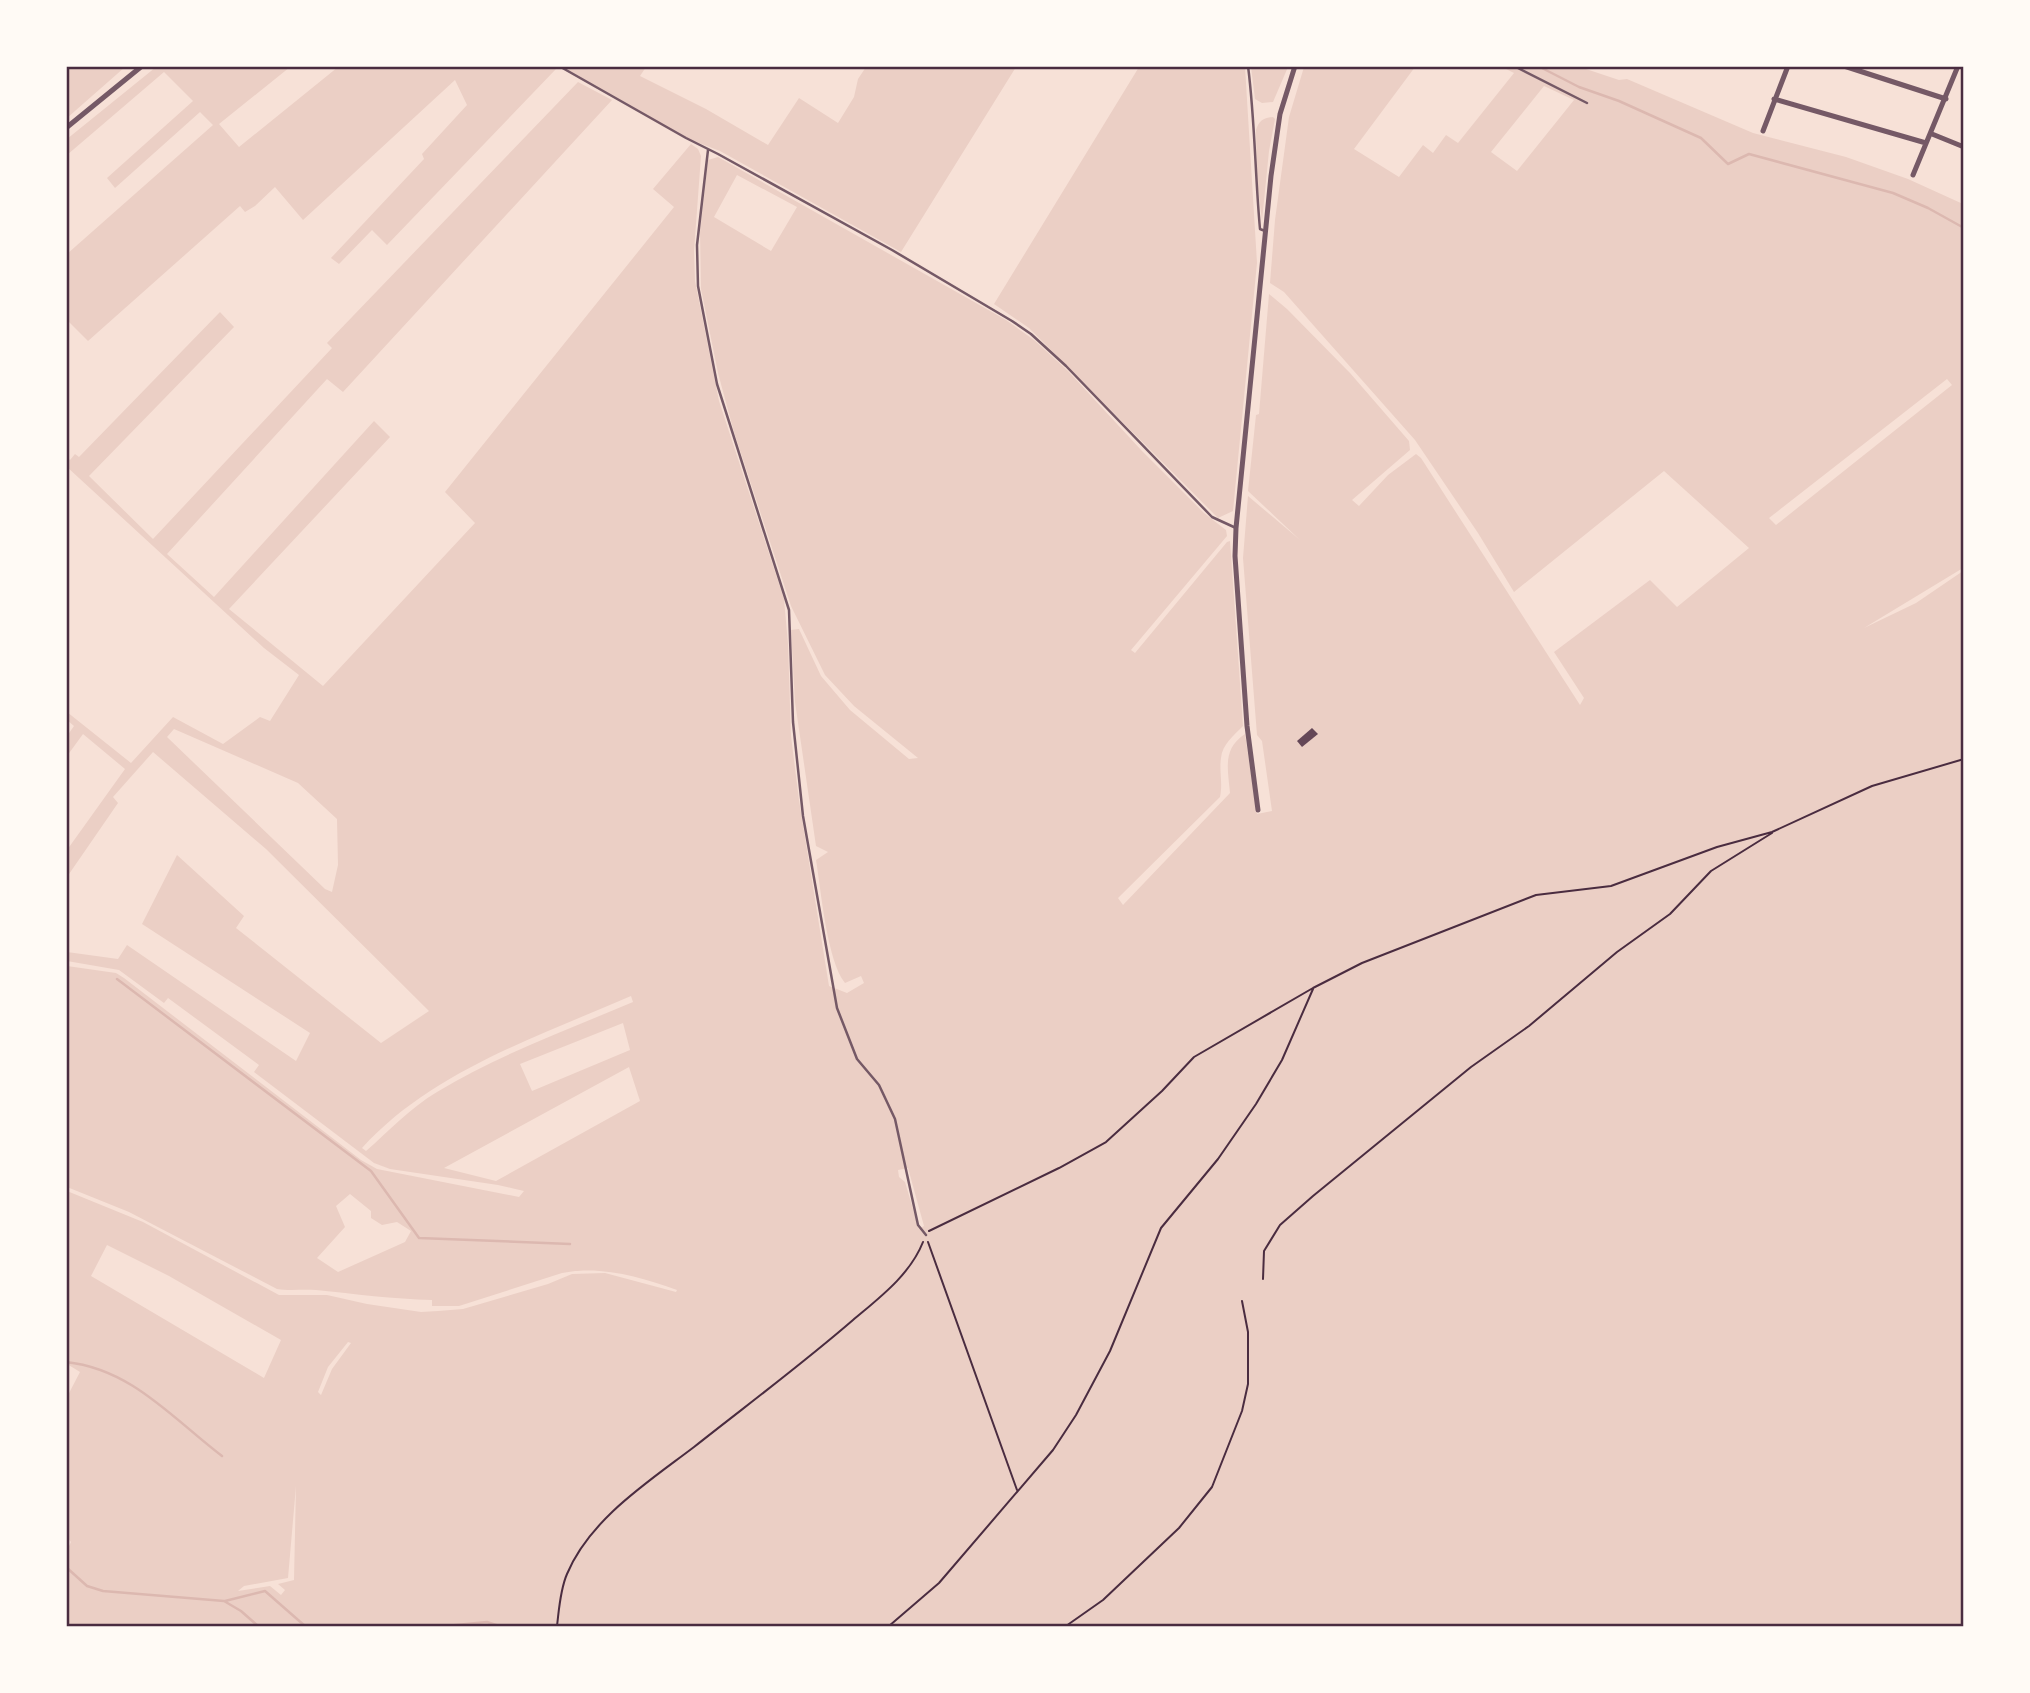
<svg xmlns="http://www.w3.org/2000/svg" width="2030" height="1693" viewBox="0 0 2030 1693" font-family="'Times New Roman',serif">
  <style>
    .green { fill: #ebcfc5; fill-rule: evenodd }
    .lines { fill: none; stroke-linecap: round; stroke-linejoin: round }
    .stream { stroke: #dcb8b0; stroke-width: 2.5 }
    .building { fill: #644757 }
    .path { stroke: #4a2c40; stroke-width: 2 }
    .service { stroke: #755966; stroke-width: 2.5 }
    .minor { stroke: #755966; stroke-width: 5 }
    .neatline { fill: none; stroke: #4a2c40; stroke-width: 2.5 }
  </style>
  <rect width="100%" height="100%" fill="#f7e1d7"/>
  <!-- green -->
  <path class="green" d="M67 66H125V67L67 118Z
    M552 66 556 69 387 245 372 230 339 264 331 258 424 159 422 154 467 105 455 80 303 220 275 187 255 206 245 212 240 206 88 341 67 320V254L213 125 200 112 115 188 107 178 193 101 164 72 67 155V139L156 67H290L219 124 239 147 338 67Z
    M1577 66 1619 80 1627 79 1753 133 1846 157 1908 179 1963 204V568L1864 628 1916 603 1963 571V1626H67V1544L69 1546 71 1542 66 1536 67 1397 80 1372 67 1364V1191L143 1222 279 1295H327L367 1304 421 1312 438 1311 463 1309 548 1284 572 1274 605 1273 676 1292 677 1290C641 1277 601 1265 562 1273L459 1306H432V1300C393 1299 355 1294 316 1290 302 1289 290 1291 277 1289L129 1212 67 1187V966L116 973 124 978 361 1160 377 1169 519 1197 524 1191 498 1185 390 1169 374 1163 254 1072 259 1065 168 998 164 1003 119 970 67 961V952L118 959 127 945 296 1061 310 1033 142 924 177 855 244 916 236 928 381 1043 429 1011 266 849 153 752 113 797 118 803 67 877V850L125 769 83 734 67 756V736L74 726 67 720V712L131 763 173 717 223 744 260 717 270 721 299 675 264 648 67 467V457L70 460 75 454 79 457 220 312 234 327 89 476 153 539 332 348 327 343 578 82 612 100 343 392 327 379 167 554 214 597 374 421 390 437 229 609 323 686 475 523 445 492 674 207 653 189 691 144 698 149 701 156 694 251 695 281 719 401 784 599 788 644 791 736 799 800 829 986 847 993 864 983 861 976 845 983C827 961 821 890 816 860L828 852 816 846 795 702 791 630 799 629 821 676 850 710 909 759 918 758 854 706 825 675 791 606 734 432 718 373 701 289 700 232 708 160 718 157 1006 320 1034 340 1068 371 1142 451 1204 513 1226 530 1227 536 1131 650 1135 653 1227 542 1230 541 1243 726C1234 735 1222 745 1221 758 1219 771 1223 783 1220 797L1118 898 1123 905 1230 793C1228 769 1222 749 1245 734L1257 814 1272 811 1262 741 1257 735 1243 558 1248 496 1300 540 1248 491 1256 415 1259 414 1269 294 1287 309 1350 373 1409 441 1410 450 1352 500 1359 506 1388 475 1416 454 1421 458 1580 705 1584 698 1554 652 1650 580 1677 607 1749 548 1664 471 1514 592 1478 533 1415 440 1284 292 1270 283 1275 220 1289 117 1304 67H1415L1354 149 1399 177 1423 145 1433 153 1446 135 1458 143 1514 73 1502 67ZM1544 86 1574 100 1517 171 1491 152ZM737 175 797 207 771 251 714 217ZM1947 379 1952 385 1776 525 1769 518ZM174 729 298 783 337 819 338 865 332 892 325 889 167 737ZM631 996 633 1002C567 1030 498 1055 437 1092 410 1108 389 1131 366 1151L362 1148C432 1071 537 1037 631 996ZM623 1023 630 1050 532 1091 520 1064ZM629 1067 640 1101 496 1181 444 1168ZM908 1168 924 1226 919 1229 905 1182 899 1177 898 1170ZM350 1194 371 1211V1218L382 1225 397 1222 411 1231 405 1242 338 1272 317 1258 345 1227 336 1206ZM107 1245 169 1276 281 1340 264 1378 91 1276ZM348 1342 351 1343 332 1369 321 1395 318 1392 328 1367ZM296 1486 294 1580 278 1584 285 1590 281 1595 270 1586 238 1591 244 1586 288 1578Z
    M559 67H646L640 76 706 109 768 145 799 98 838 123 854 97 858 79 866 67H1016L901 252 720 151 686 138Z
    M1139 67H1245L1257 263 1233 511 1218 518 1029 328 994 304Z
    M1251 67H1288L1273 102 1262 103 1255 99Z
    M1273 117 1275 119 1269 151 1262 221 1257 180 1256 130C1259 121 1263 118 1273 117Z"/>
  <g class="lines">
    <!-- stream -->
    <path class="stream" d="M1538 66 1579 87 1619 101 1701 138 1728 164 1749 154 1893 193 1928 208 1964 228
      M117 979 371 1171 419 1238 570 1244
      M66 1362C132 1369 173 1419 222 1456
      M66 1567 87 1586 103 1591 224 1601 241 1611 258 1626
      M225 1601 265 1591 305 1626
      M446 1626 487 1622 499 1626"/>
  </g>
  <!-- building -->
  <path class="building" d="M1312 728 1318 734 1302 747 1297 741Z"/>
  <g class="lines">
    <!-- path -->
    <path class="path" d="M929 1231 1059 1168 1106 1142 1162 1091 1194 1057 1313 988 1362 963 1536 895 1611 886 1717 847 1772 832 1872 786 1964 759
      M928 1242 1017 1490
      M1263 1279 1264 1251 1280 1225 1313 1196 1471 1067 1529 1026 1617 952 1670 914 1711 871 1772 833
      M557 1626C559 1610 560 1590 567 1574 590 1519 648 1482 694 1447 747 1405 801 1365 853 1320 879 1298 910 1275 923 1242
      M889 1626 939 1583 1053 1450 1076 1415 1110 1351 1161 1228 1218 1159 1256 1104 1282 1060 1313 989
      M1066 1626 1103 1600 1179 1528 1212 1487 1242 1411 1248 1384V1332L1242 1301"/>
    <!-- service -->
    <path class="service" d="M559 66 686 138 718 154 892 250 1012 321 1031 334 1066 366 1212 517 1236 528
      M1248 66C1255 120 1255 175 1260 229L1265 231
      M1514 66 1587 103
      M708 150 697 245 698 286 717 384 789 610 793 722 803 816 837 1008 857 1059 879 1085 895 1119 918 1225 926 1235"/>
    <!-- minor -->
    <path class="minor" d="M1844 66 1946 99
      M1774 99 1926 143
      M66 128 142 66
      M1763 131 1788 66
      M1932 134 1964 147
      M1913 175 1958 66
      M1258 810 1247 726 1235 556 1236 528 1271 176 1280 114 1295 66"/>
  </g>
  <!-- border -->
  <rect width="2030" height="1693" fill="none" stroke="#fffaf5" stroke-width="136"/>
  <rect x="68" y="68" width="1894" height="1557" class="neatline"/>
</svg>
